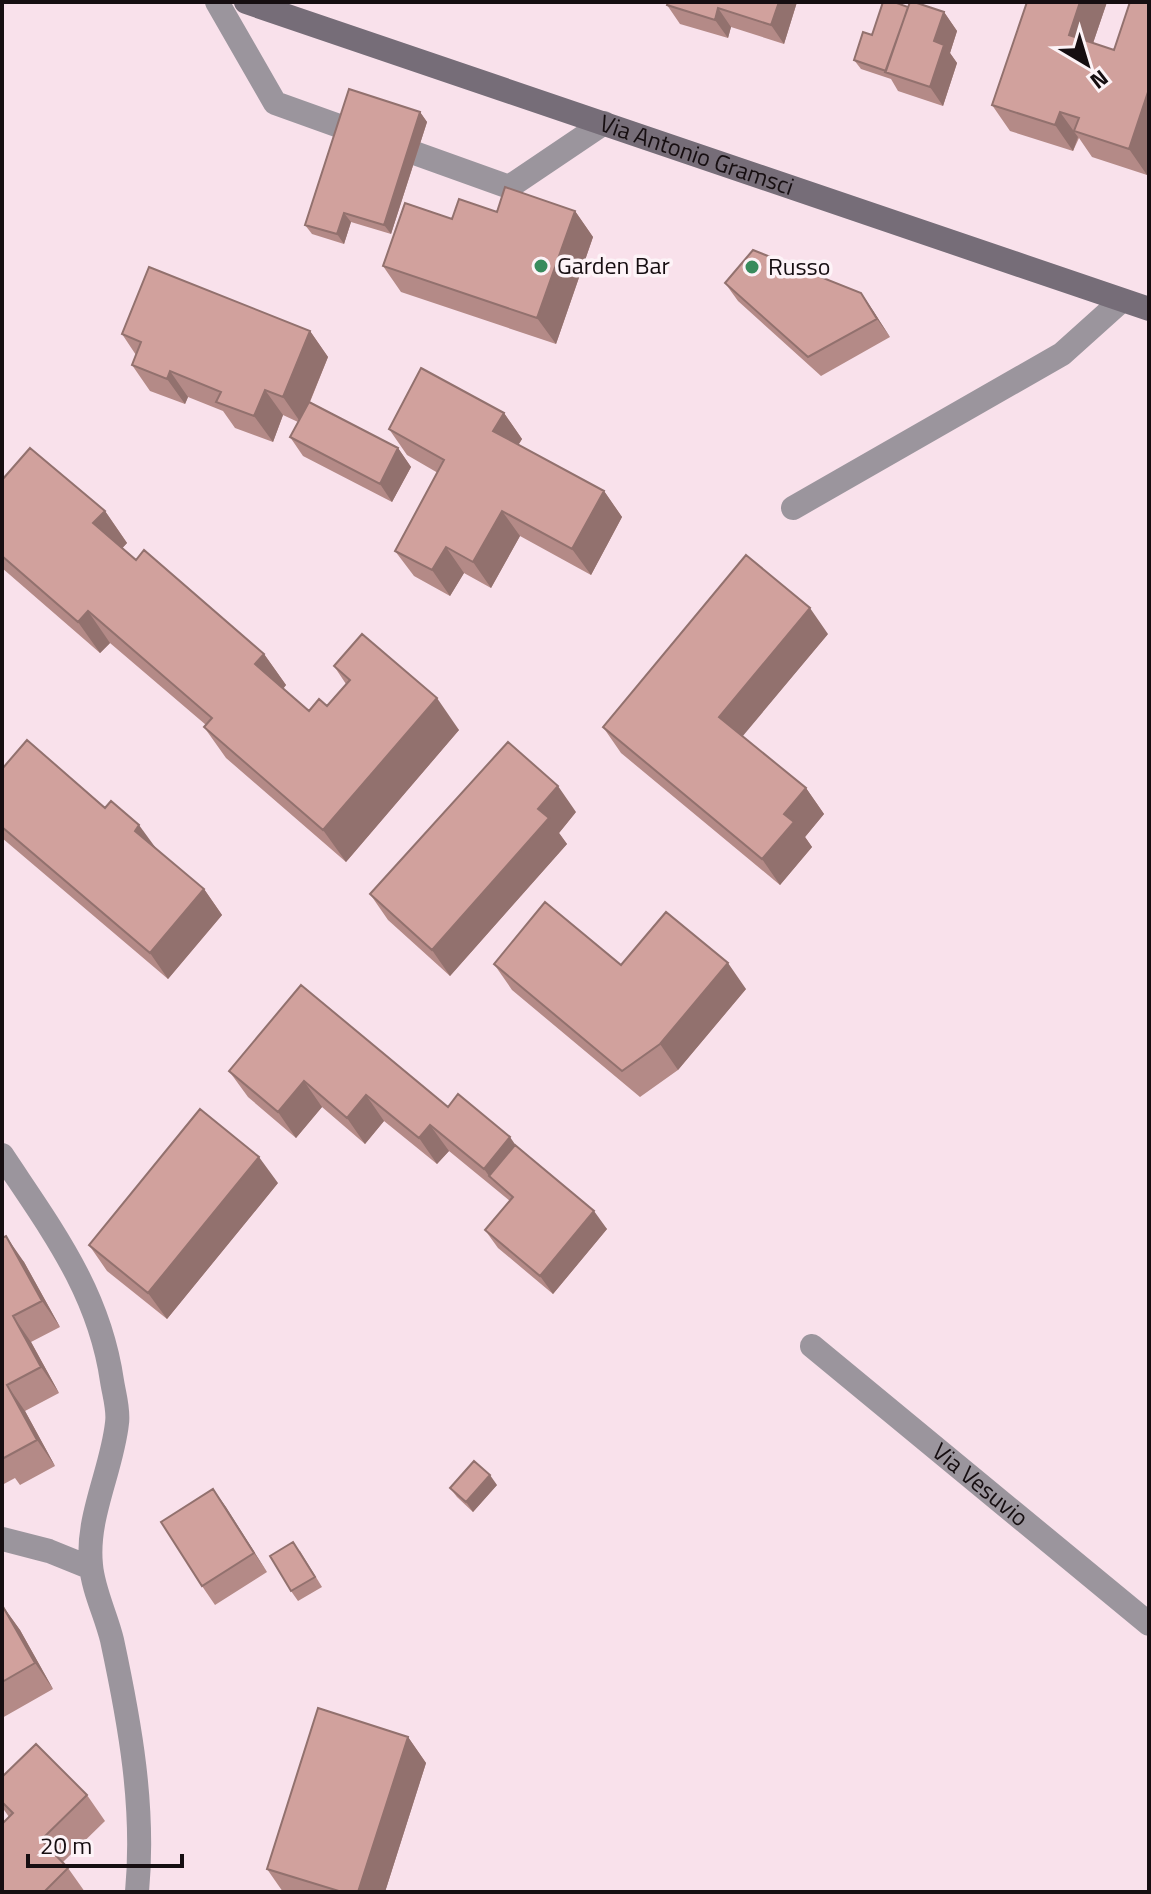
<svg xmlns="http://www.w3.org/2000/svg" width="1151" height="1894" viewBox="0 0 1151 1894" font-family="'Titillium Web',sans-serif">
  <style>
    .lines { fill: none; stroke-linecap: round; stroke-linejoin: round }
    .lane { stroke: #9b959d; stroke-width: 24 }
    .street { stroke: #9b959d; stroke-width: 24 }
    .secondary { stroke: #766d78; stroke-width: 24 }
    .wall { fill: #b48a87 }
    .shaded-wall { fill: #92716e }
    .building { fill: #d1a19d; stroke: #92716e; stroke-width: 2 }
    .poi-dot { fill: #398b5c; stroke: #fdf3f7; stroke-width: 3 }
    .labels { text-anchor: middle; stroke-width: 7; stroke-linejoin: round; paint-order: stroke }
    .street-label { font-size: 24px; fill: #160e11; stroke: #fdf3f7 }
    .poi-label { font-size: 24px; fill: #160e11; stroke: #fdf3f7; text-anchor: start }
  </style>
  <rect width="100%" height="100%" fill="#f9e1eb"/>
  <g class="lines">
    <!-- lane -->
    <path class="lane" d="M217 2 275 103 509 187 604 123
      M2 1155C51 1229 99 1291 112 1381 114 1394 119 1410 117 1423 112 1470 86 1517 91 1565 93 1590 106 1615 112 1640 130 1724 145 1807 137 1892
      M2 1539 49 1551 91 1568"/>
    <!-- street -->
    <g class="street">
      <path d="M793 508 1062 354 1121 301"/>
      <path id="s1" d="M812 1346 1149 1624"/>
    </g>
    <!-- secondary -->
    <path class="secondary" id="s2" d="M246 2 1149 309"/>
  </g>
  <!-- wall -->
  <path class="wall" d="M797 2 784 44 731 27 728 38 680 24 667 5Z
    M1027 2H1107L1093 43 1114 50 1149 2V169L1147 175 1092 157 1079 138 1073 151 1010 131 992 105Z
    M908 7 944 12 957 31 950 53 957 63 943 106 898 91 891 79 861 69 854 60 872 35Z
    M420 112 427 122 391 234 351 222 344 244 312 234 305 225Z
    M575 211 593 237 556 344 401 292 383 266 452 219 497 212Z
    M725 283 861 293 890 337 821 376 738 301Z
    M310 331 328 357 310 402 398 448 411 467 392 502 303 456 290 437 298 422 283 415 273 442 235 428 223 411 188 397 185 404 150 391 132 365 136 355 122 334Z
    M504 413 522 439 518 445 604 491 622 517 591 575 520 536 491 588 464 573 450 596 414 576 395 551 438 473 407 455 389 429Z
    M2 480 105 511 127 543 122 548 136 560 264 654 286 685 283 689 309 711 327 706 346 684 334 666 459 730 346 862 226 758 204 727 206 725 110 643 100 653 2 568Z
    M828 634 742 736 806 788 824 814 805 837 812 847 780 885 621 753 603 727Z
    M2 769 105 808 204 889 222 915 168 979 2 838Z
    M576 812 559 833 567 844 450 976 388 920 370 894Z
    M494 964 621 965 746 989 678 1070 640 1097 512 990Z
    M301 985 448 1107 515 1145 607 1229 553 1294 498 1248 485 1230 510 1201 449 1151 437 1164 384 1121 365 1144 322 1107 296 1138 248 1097 229 1071Z
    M278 1183 167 1319 107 1271 89 1245Z
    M2 1238 24 1262 60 1327 31 1342 59 1393 25 1411 55 1466 20 1485 15 1478 2 1485Z
    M497 1485 473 1512 457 1497 450 1488Z
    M213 1489 267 1572 215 1605 202 1586Z
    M300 1551 322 1587 298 1601 291 1591Z
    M2 1605 20 1630 53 1689 2 1718Z
    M408 1737 426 1763 385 1892H283L267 1869Z
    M2 1777 87 1795 105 1821 63 1862 68 1868 85 1892H2L9 1817 2 1807Z"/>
  <!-- shaded-wall -->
  <path class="shaded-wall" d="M779 2H797L784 44 771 25Z
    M1080 2H1107L1087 61 1069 35Z
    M718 8 731 27 728 38 715 20Z
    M944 12 957 31 950 53 957 63 943 106 930 87 934 41Z
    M1149 89V169L1147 175 1129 149Z
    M420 112 427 122 391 234 384 225Z
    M1060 112 1078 137 1073 151 1055 125Z
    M575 211 593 237 556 344 537 318Z
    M344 213 351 222 344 244 337 234Z
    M861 293 874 312 890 337 877 319Z
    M310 331 328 357 301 423 283 397Z
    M170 371 188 397 185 404 167 379Z
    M265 390 283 415 273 442 254 416Z
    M504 413 522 439 511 457 493 431Z
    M398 448 411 467 392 502 380 484Z
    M604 491 622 517 591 575 572 549Z
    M105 511 127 543 116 555 93 523Z
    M502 511 520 536 491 588 473 562Z
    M446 547 464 573 450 596 432 570Z
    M810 608 828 634 737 743 719 717Z
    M88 611 110 643 100 653 78 622Z
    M264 654 286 685 277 696 255 664Z
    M437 698 459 730 346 862 323 830Z
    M558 786 576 812 559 833 567 844 450 976 432 950 538 809Z
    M806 788 824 814 805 837 812 847 780 885 762 859 784 814Z
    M139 825 158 851 135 831Z
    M204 889 222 915 168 979 150 953Z
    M728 963 746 989 678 1070 660 1044Z
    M304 1081 322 1107 296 1138 278 1112Z
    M366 1095 384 1121 365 1144 347 1118Z
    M430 1125 449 1151 437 1164 419 1138Z
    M510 1137 528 1163 489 1176 484 1169Z
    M259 1157 278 1183 167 1319 148 1293Z
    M594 1211 607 1229 553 1294 540 1276Z
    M6 1236 24 1262 60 1327 42 1301Z
    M13 1316 31 1342 59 1393 41 1367Z
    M7 1385 25 1411 55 1466 37 1440Z
    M490 1475 497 1485 473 1512 466 1502Z
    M213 1489 226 1507 267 1572 254 1553Z
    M2 1605 20 1630 53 1689 35 1663Z
    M408 1737 426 1763 385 1892H358Z"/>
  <!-- building -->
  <path class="building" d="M668 2H779L771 25 718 8 715 20 667 5Z
    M883 2H894L908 7 886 71 854 60 863 32 872 35Z
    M910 2H914L944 12 934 41 944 45 930 87 885 72Z
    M1027 2H1080L1069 35 1114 50 1130 2H1149V89L1129 149 1074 131 1079 118 1060 112 1055 125 992 105Z
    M349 89 420 112 384 225 344 213 337 234 305 225Z
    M505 187 575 211 537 318 383 266 405 203 452 219 459 199 497 212Z
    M753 250 861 293 877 319 808 357 725 283Z
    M149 267 310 331 283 397 265 390 254 416 216 402 221 392 170 371 167 379 132 365 141 342 122 334Z
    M421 368 504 413 493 431 604 491 572 549 502 511 473 562 446 547 432 570 395 551 444 460 389 429Z
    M309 402 398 448 380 484 290 437Z
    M30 448 105 511 93 523 136 560 144 550 264 654 255 664 309 711 319 699 327 706 350 680 334 666 362 634 437 698 323 830 204 727 212 718 88 611 78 622 2 556V480Z
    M746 555 810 608 719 717 806 788 784 814 794 822 762 859 603 727Z
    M27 740 105 808 111 801 139 825 135 831 204 889 150 953 2 827V769Z
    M508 742 558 786 538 809 549 818 432 950 370 894Z
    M545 902 621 965 666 912 728 963 660 1044 622 1071 494 964Z
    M301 985 448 1107 458 1094 510 1137 484 1169 430 1125 419 1138 366 1095 347 1118 304 1081 278 1112 229 1071Z
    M200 1109 259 1157 148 1293 89 1245Z
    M515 1145 594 1211 540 1276 485 1230 513 1197 489 1176Z
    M6 1236 42 1301 13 1316 41 1367 7 1385 37 1440 2 1459V1238Z
    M474 1461 490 1475 466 1502 450 1488Z
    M213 1489 254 1553 202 1586 161 1522Z
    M293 1542 315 1577 291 1591 270 1556Z
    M2 1605 35 1663 2 1682Z
    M318 1708 408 1737 358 1892H342L267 1869Z
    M36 1744 87 1795 41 1840 68 1868 44 1892H2V1824L13 1813 2 1802V1777Z"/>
  <!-- markers -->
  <g class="poi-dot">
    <circle cx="541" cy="266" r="8"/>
    <circle cx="752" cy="267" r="8"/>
  </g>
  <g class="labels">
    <!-- street labels -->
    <g class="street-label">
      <text dy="8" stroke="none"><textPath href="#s2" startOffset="476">Via Antonio Gramsci</textPath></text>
      <text dy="8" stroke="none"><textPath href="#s1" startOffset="218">Via Vesuvio</textPath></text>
    </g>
    <!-- poi labels -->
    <g class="poi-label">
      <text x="557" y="274">Garden Bar</text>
      <text x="768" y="275">Russo</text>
    </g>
  </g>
  <!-- border -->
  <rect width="1151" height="1894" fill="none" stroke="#160e11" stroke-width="8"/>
  <!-- north arrow -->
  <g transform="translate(1087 64) rotate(142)" stroke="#fdf3f7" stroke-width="6" paint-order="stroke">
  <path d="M0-6L14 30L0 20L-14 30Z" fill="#160e11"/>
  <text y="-12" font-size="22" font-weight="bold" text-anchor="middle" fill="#160e11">N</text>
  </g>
  <!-- scale -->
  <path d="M28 1854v12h154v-12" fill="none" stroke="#160e11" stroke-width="4"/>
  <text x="40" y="1854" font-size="24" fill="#160e11" stroke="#fdf3f7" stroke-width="6" paint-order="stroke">20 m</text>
</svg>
